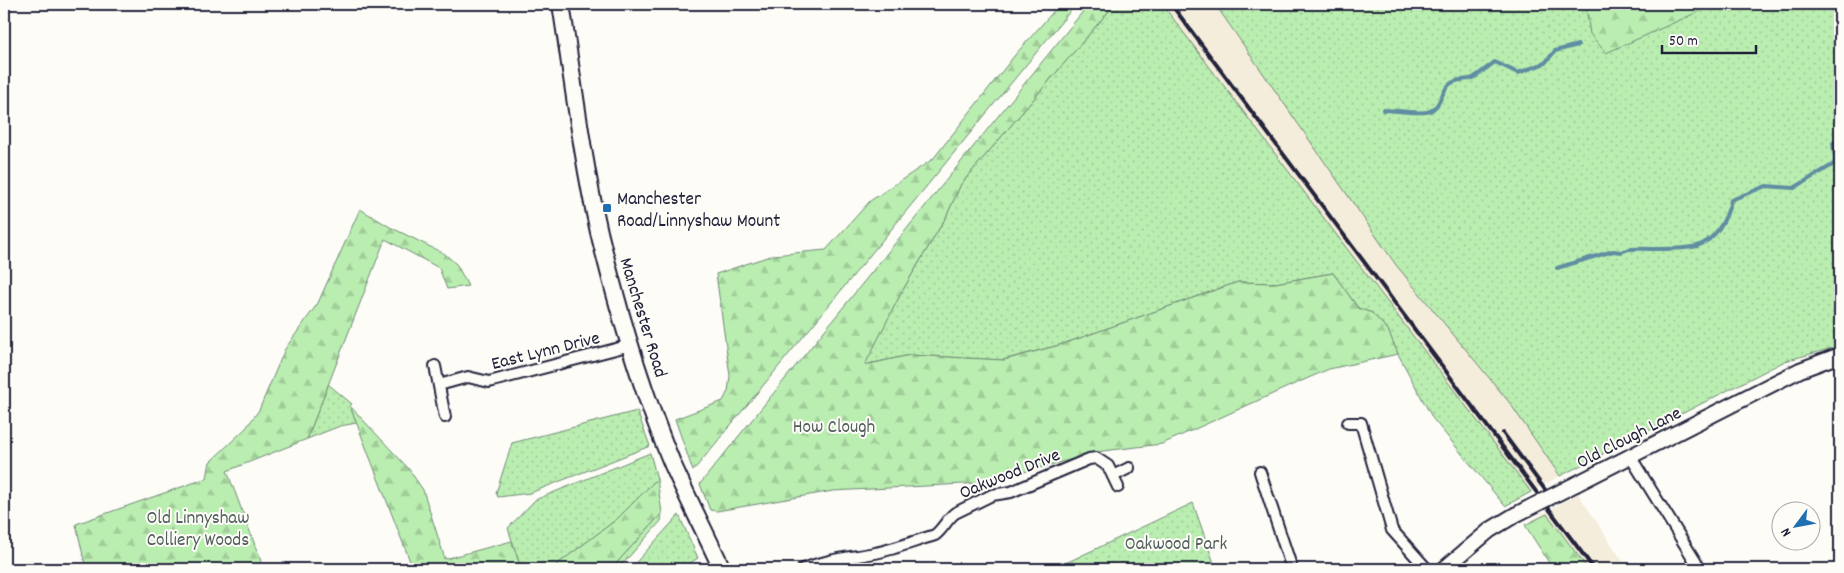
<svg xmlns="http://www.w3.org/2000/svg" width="1844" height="573" viewBox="0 0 1844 573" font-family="Dekko,sans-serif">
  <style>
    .built { fill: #f5eddb }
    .grass { fill: url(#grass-dots); stroke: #6e8876 }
    .forest { fill: url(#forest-firs); stroke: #6e8876 }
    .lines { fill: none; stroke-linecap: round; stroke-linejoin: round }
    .stream { stroke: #5f8da2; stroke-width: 4 }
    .street-casing { stroke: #22223b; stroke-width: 14 }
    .secondary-casing { stroke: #22223b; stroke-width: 18 }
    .primary-casing { stroke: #22223b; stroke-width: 20 }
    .street { stroke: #fdfcf7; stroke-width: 10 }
    .secondary { stroke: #fdfcf7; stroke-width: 14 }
    .primary { stroke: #fdfcf7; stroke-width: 16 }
    .rail { stroke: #22223b; stroke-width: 4 }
    .secondary-bridge-casing { stroke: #22223b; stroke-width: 18; stroke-linecap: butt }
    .secondary-bridge { stroke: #fdfcf7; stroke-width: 14 }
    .poi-dot { fill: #1f6fb2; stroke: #fdfcf7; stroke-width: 2 }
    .labels { text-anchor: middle; stroke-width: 4; stroke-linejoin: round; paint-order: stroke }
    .poi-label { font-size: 19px; fill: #22223b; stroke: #fdfcf7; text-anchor: start }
    .street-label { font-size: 19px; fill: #22223b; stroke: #fdfcf7 }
    .park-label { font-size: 19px; fill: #505f5e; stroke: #fdfcf7 }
  </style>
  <defs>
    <pattern id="grass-dots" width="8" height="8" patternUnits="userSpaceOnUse" patternTransform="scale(1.25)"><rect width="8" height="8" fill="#baeeb0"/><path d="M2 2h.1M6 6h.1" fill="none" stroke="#a0cc98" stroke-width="1.8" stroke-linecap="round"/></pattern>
    <pattern id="forest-firs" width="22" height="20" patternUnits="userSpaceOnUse" patternTransform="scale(1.25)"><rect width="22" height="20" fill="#baeeb0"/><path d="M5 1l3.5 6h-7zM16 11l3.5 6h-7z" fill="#a0cc98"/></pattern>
  </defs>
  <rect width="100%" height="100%" fill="#fdfcf7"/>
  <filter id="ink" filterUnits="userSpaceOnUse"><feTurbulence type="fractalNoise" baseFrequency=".02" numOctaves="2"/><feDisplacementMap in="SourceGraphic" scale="10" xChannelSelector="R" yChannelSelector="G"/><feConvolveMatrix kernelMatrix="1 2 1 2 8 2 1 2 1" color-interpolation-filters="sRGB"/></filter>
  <g filter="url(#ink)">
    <!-- built -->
    <path class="built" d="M1149 4H1215L1396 265 1509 402 1560 476 1515 501Z
      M1578 494 1628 569H1561L1528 522Z"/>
    <!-- grass -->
    <path class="grass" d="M1112 4H1162L1531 492 1505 506 1433 419 1398 354 1388 330 1372 313 1358 308 1333 273 1275 283 1238 282 1063 344 1003 360 910 355 864 365 901 293 946 217 961 184 1114 5Z
      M1215 4H1840V346L1785 361 1560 476 1509 402 1396 265Z
      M328 384 352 404 350 406 357 423 340 426 307 439Z
      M637 411 650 446 530 493 498 497 496 493 512 443Z
      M650 453 657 479 617 519 551 569H521L508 528 535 500Z
      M1193 503 1216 569H1053Z
      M662 513 661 521 618 569H611Z
      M679 515 698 558 681 569H630Z"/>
    <!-- forest -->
    <path class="forest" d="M1060 4H1076L693 471 675 419 723 401 728 391 730 376 716 274 773 255 826 250 870 201 933 159 1015 55Z
      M1089 4 1114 5 961 184 946 217 901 293 865 365 910 355 1004 360 1063 344 1238 282 1275 283 1333 273 1358 308 1372 313 1388 330 1398 354 1329 369 1290 386 1162 444 1103 451 982 483 833 491 717 511 710 510 700 484Z
      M1597 4H1716L1606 53 1590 34 1586 7Z
      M360 209 390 227 445 254 457 265 468 286 447 289 439 268 385 239 307 439 227 471 261 561 255 569H86L76 524 207 478 210 462 246 428 259 410 285 349 318 303Z
      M350 406 408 468 423 490 445 559 512 541 521 569H413Z
      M657 479 662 513 611 569H551L617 519Z
      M1547 514 1588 569H1553L1525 525Z"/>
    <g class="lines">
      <!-- stream -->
      <path class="stream" d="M1383 110C1394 110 1422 115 1430 111 1441 106 1441 91 1450 84 1457 78 1465 81 1473 78 1476 77 1490 65 1495 62L1518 73 1545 63 1555 51 1578 45
        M1557 268 1613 251 1621 252 1629 249C1649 248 1678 251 1697 246 1716 240 1727 218 1731 200L1766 186 1794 188 1834 164 1835 160 1833 143 1840 139"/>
      <defs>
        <path id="street" d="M435 366 445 417
          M439 385 468 377 489 382 631 345
          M1348 423H1361L1392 530 1427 569
          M1630 456 1700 569
          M1260 472 1292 569
          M1113 476 1129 468
          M803 569C828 559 849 558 875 553 895 549 915 541 935 535 943 529 947 519 955 513L992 495 1011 492 1089 459 1096 458 1108 466 1118 487"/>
        <path id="secondary" d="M1576 484 1800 370 1840 355
          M1444 569 1490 530 1515 515"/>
        <path id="primary" d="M561 4C573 80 582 157 599 232 618 310 641 389 672 463 688 499 706 534 722 569"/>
      </defs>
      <!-- street casing -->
      <use href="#street" class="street-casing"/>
      <!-- secondary casing -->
      <use href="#secondary" class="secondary-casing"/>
      <!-- primary casing -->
      <use href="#primary" class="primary-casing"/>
      <!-- street -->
      <use href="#street" class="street"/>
      <!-- secondary -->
      <use href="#secondary" class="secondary"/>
      <!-- primary -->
      <use href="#primary" class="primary"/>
      <!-- rail -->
      <path class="rail" d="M1171 4 1594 569
        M1503 433 1546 491"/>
      <defs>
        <path id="secondary-bridge" d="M1515 515 1576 484"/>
      </defs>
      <!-- secondary-bridge casing -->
      <use href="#secondary-bridge" class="secondary-bridge-casing"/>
      <!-- secondary-bridge -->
      <use href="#secondary-bridge" class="secondary-bridge"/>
    </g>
  </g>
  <!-- markers -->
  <rect class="poi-dot" x="602" y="203" width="10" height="10" rx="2.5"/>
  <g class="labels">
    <!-- poi labels -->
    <g class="poi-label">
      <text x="617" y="204">Manchester<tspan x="617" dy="22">Road/Linnyshaw Mount</tspan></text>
    </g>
    <!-- street labels -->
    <g class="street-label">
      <text transform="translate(645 317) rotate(73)" y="7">Manchester Road</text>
      <text transform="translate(545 349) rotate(-14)" y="7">East Lynn Drive</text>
      <text transform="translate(1628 436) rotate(-27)" y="7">Old Clough Lane</text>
      <text transform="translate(1009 472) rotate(-22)" y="7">Oakwood Drive</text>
    </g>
    <!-- park labels -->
    <g class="park-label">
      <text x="834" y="432">How Clough</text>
      <text x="198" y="523">Old Linnyshaw<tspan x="198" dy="22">Colliery Woods</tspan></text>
      <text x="1176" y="549">Oakwood Park</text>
    </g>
  </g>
  <!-- margin -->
  <rect width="1844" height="573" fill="none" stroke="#fdfcf7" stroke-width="20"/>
  <rect x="10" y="10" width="1824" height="553" fill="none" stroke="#22223b" stroke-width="2" filter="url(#ink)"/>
  <!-- north arrow -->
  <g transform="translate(1796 526) rotate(238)"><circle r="24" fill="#fdfcf7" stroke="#a5a5ac"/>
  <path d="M0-4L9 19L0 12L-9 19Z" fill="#1f6fb2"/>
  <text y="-8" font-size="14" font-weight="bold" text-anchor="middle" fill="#22223b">N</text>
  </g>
  <!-- scale -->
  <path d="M1662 45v8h94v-8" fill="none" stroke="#22223b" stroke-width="2.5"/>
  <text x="1669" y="45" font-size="15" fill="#22223b" stroke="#fdfcf7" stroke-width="4" paint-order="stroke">50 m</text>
</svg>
